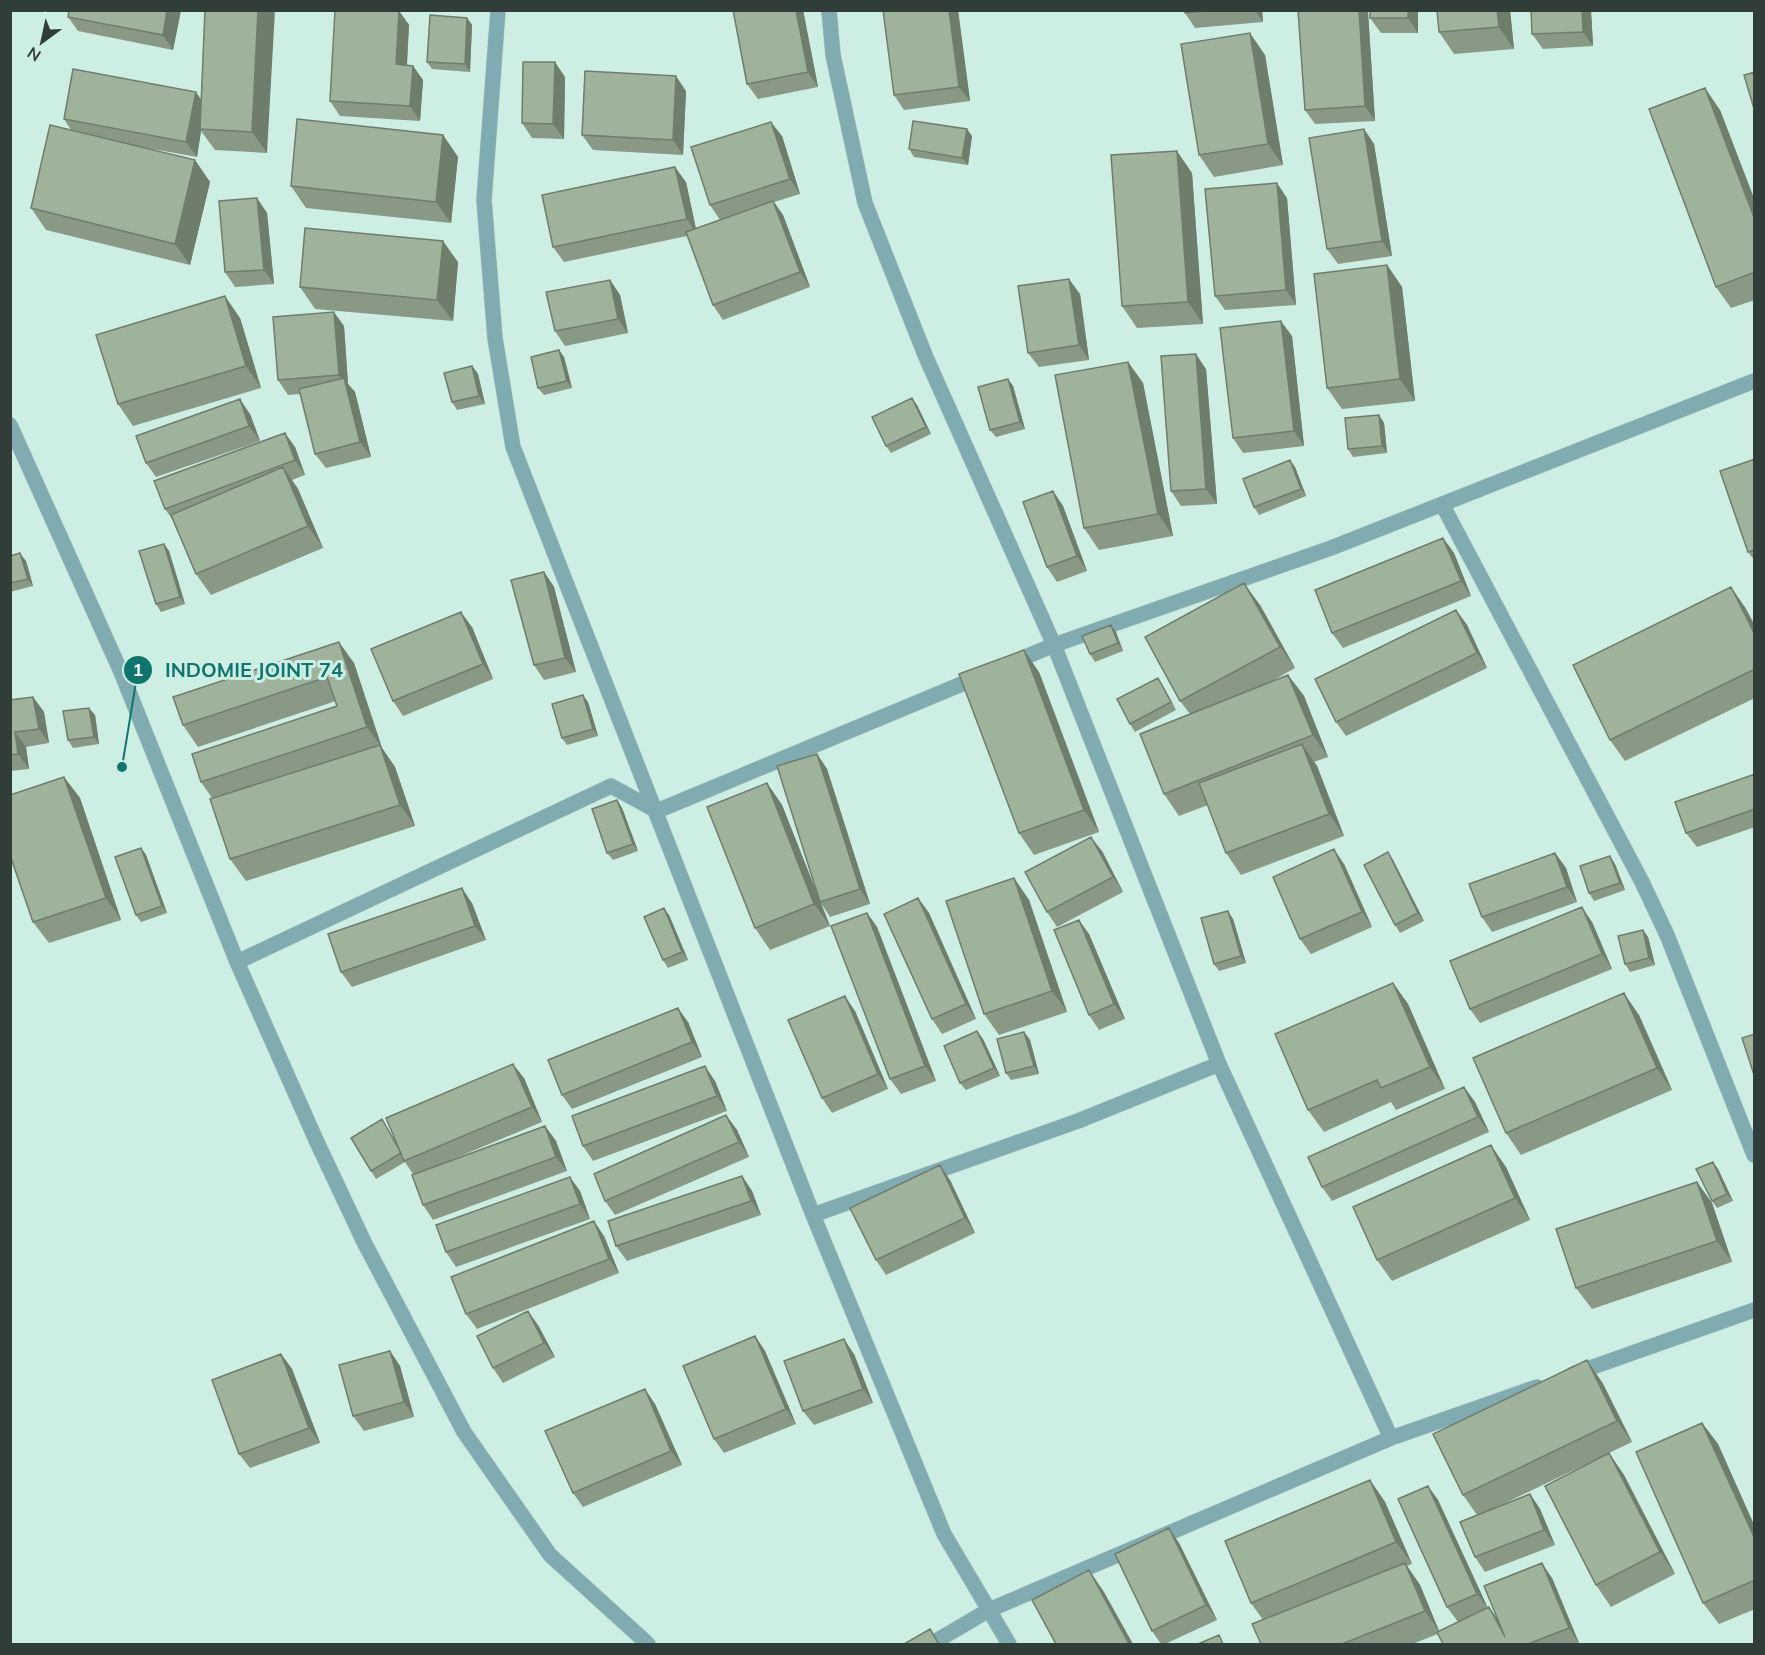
<svg xmlns="http://www.w3.org/2000/svg" width="1765" height="1655" viewBox="0 0 1765 1655" font-family="Mulish,sans-serif">
  <style>
    .lines { fill: none; stroke-linecap: round; stroke-linejoin: round }
    .street-casing { stroke: #aecbc1; stroke-width: 16 }
    .street { stroke: #80abb0; stroke-width: 15 }
    .wall { fill: #899986 }
    .shaded-wall { fill: #6f7d6d }
    .building { fill: #9fb29c; stroke: #6f7d6d; stroke-width: 1.5 }
    .leader { fill: none; stroke: #0f766e; stroke-width: 2 }
    .callout-dot { fill: #0f766e; stroke: #cdeee3; stroke-width: 2 }
    .mark-label { font-size: 18px; text-anchor: middle; font-weight: bold; fill: #fff }
    .callout-label { font-size: 20px; text-anchor: middle; font-weight: bold; fill: #0f766e; stroke: #cdeee3; stroke-width: 6; stroke-linejoin: round; paint-order: stroke }
  </style>
  <rect width="100%" height="100%" fill="#cdeee3"/>
  <g class="lines">
    <defs>
      <path id="street" d="M498 10 484 200 495 338 513 447 813 1215 944 1534 989 1610 931 1644
        M829 10 833 55 865 203 925 355 1054 645 1219 1064 1391 1438
        M10 425 121 672 237 962 316 1140 364 1242 464 1432 550 1555 648 1644
        M1442 504 1642 882 1667 935 1754 1155
        M1011 663 1054 645 1331 548 1754 381
        M237 962 611 786 657 811 981 676
        M813 1215 1078 1121 1219 1064
        M1573 1374 1754 1310
        M1009 1644 989 1610 1391 1438 1537 1387"/>
    </defs>
    <!-- street casing -->
    <use href="#street" class="street-casing"/>
    <!-- street -->
    <use href="#street" class="street"/>
  </g>
  <!-- wall -->
  <path class="wall" d="M181 10 173 50 78 31 68 17Z
    M205 10 267 153 215 150 201 131 197 157 131 145 195 160 210 182 190 265 46 230 31 208 71 130 64 119 201 100Z
    M803 10 818 87 758 99 747 84Z
    M883 10H958L970 101 904 110 894 95Z
    M1185 10H1262L1263 22 1195 28 1185 13Z
    M1298 10H1367L1368 12 1375 121 1315 124 1305 110Z
    M1370 10H1418V33H1381L1370 18Z
    M1510 10 1514 49 1454 54 1439 32Z
    M1591 10 1593 46 1543 49 1532 34Z
    M399 11 409 25 407 65 413 66 423 80 420 121 340 116 330 101Z
    M467 18 472 25 470 72 432 69 427 62Z
    M1265 55 1283 165 1214 177 1199 155Z
    M565 77 564 139 532 138 522 123Z
    M686 91 683 155 593 150 582 135Z
    M1720 110 1755 201V300L1731 308 1716 287Z
    M1364 129 1374 144 1392 256 1338 264 1327 249Z
    M443 135 458 157 451 223 306 208 291 186Z
    M782 136 800 194 774 202 783 215 810 287 723 320 713 305 687 236 564 262 553 247 686 182 696 229 720 220 710 205Z
    M972 136 968 165 914 157 909 149Z
    M1192 173 1203 324 1137 328 1122 306Z
    M257 198 267 213 274 284 235 287 225 272Z
    M1287 198 1296 305 1225 310 1215 296Z
    M458 262 453 321 315 309 300 287Z
    M1387 265 1402 287 1415 401 1342 409 1327 388Z
    M610 280 620 295 628 333 565 346 555 331Z
    M1080 294 1089 360 1039 367 1028 353Z
    M240 318 261 388 133 426 118 404Z
    M344 326 348 384 355 392 371 457 326 468 315 454 300 394 288 395 278 380Z
    M1292 336 1304 446 1243 453 1233 438Z
    M559 350 564 357 572 388 544 395 538 388Z
    M1128 362 1143 383 1173 536 1099 550 1084 528Z
    M472 366 478 374 485 404 457 410 452 402Z
    M1206 369 1217 504 1181 506 1171 491Z
    M1008 379 1013 386 1025 429 996 437 990 430Z
    M917 405 931 434 891 453 886 446Z
    M250 414 260 441 156 477 146 463Z
    M1379 415 1384 423 1387 453 1353 457 1348 449Z
    M295 447 305 475 292 480 298 489 323 548 211 595 196 574 172 519 165 509Z
    M1755 459V561L1748 552Z
    M1295 467 1306 496 1259 515 1254 507Z
    M1053 491 1063 506 1087 571 1057 582 1047 567Z
    M1443 538 1454 553 1471 596 1343 648 1332 633Z
    M164 544 169 551 185 604 161 612 156 604Z
    M10 556 26 561 33 586 10 592Z
    M544 572 554 587 576 672 544 680 534 665Z
    M1731 587 1746 609 1755 626V698L1625 761 1610 740Z
    M1260 605 1295 668 1268 683 1288 675 1304 696 1328 757 1314 762 1317 766 1344 836 1241 875 1226 853 1208 805 1179 816 1164 794 1190 714 1180 701Z
    M1456 610 1467 625 1487 668 1346 736 1336 722Z
    M1111 625 1116 632 1123 651 1095 662 1090 654Z
    M472 627 493 679 403 716 393 701Z
    M354 663 382 748 395 767 415 826 246 881 230 859 212 798 201 782 337 706 336 701 198 747 183 725Z
    M1039 672 1099 832 1034 855 1019 833Z
    M1163 686 1176 710 1135 732 1130 724Z
    M33 697 44 712 49 743 26 747 29 769 10 771V700Z
    M588 702 598 736 567 745 562 738Z
    M95 715 99 744 73 748 68 740Z
    M817 754 827 769 870 904 830 917 821 903 830 926 770 950 755 928 767 783 782 805 818 896Z
    M1755 774V827L1697 847 1686 833Z
    M64 777 80 798 121 920 49 943 33 922Z
    M617 800 622 808 638 851 613 860 607 853Z
    M141 848 146 855 167 913 141 922 136 915Z
    M1102 851 1123 892 1057 927 1047 912Z
    M1388 852 1393 860 1424 921 1400 933 1395 925Z
    M1555 853 1566 868 1577 902 1492 932 1482 917Z
    M1344 864 1372 927 1311 954 1300 939Z
    M1615 864 1625 890 1594 901 1589 893Z
    M1014 878 1029 900 1067 1012 999 1035 984 1014Z
    M918 898 929 913 976 1019 942 1034 932 1019Z
    M472 903 486 940 352 987 341 972Z
    M867 913 877 927 936 1081 901 1094 890 1079Z
    M669 915 688 960 668 968 663 960Z
    M1233 919 1246 963 1219 971 1214 964Z
    M1592 922 1612 969 1480 1023 1470 1009Z
    M1643 930 1648 937 1655 965 1630 972 1625 964Z
    M1089 934 1125 1019 1099 1030 1089 1015Z
    M1393 983 1408 1004 1445 1089 1396 1110 1391 1102 1324 1132 1308 1110Z
    M855 1011 888 1089 832 1113 822 1098Z
    M1639 1015 1672 1090 1521 1155 1506 1133Z
    M688 1022 702 1057 572 1109 562 1095Z
    M1024 1032 1030 1040 1039 1074 1011 1080 1006 1073Z
    M983 1039 1000 1076 966 1090 960 1083Z
    M524 1078 542 1122 451 1160 545 1126 556 1141 567 1171 433 1220 423 1205 413 1174 405 1162 376 1179 371 1171 382 1119 396 1143Z
    M715 1081 727 1111 593 1161 583 1146Z
    M1464 1087 1475 1102 1489 1132 1332 1201 1322 1187Z
    M726 1115 737 1130 749 1157 615 1215 605 1201Z
    M1506 1167 1530 1220 1392 1281 1377 1260Z
    M1718 1169 1733 1201 1717 1208 1712 1201Z
    M742 1176 752 1191 761 1215 627 1261 616 1246Z
    M950 1180 975 1233 886 1275 876 1260Z
    M1697 1182 1712 1203 1732 1262 1592 1309 1576 1288Z
    M580 1191 590 1219 456 1267 446 1252Z
    M604 1236 619 1273 477 1329 466 1314Z
    M538 1325 555 1357 503 1383 493 1368Z
    M755 1336 765 1351 796 1424 724 1453 714 1439Z
    M390 1351 400 1366 414 1417 364 1431 353 1416Z
    M281 1354 292 1369 320 1443 250 1468 239 1454Z
    M854 1354 873 1403 814 1425 803 1411Z
    M1602 1382 1632 1442 1609 1453 1624 1475 1675 1574 1611 1607 1596 1585 1603 1456 1497 1507 1530 1494 1540 1509 1555 1545 1485 1572 1475 1557 1477 1515 1463 1495Z
    M655 1404 682 1465 583 1507 573 1493Z
    M1702 1423 1718 1444 1755 1527V1609L1719 1624 1703 1603Z
    M1370 1480 1385 1502 1412 1564 1407 1566 1420 1585 1439 1631 1458 1622 1447 1607 1428 1486 1438 1500 1487 1607H1489L1497 1619 1552 1578 1579 1643 1575 1644H1443L1438 1634 1415 1643 1416 1644H1261L1263 1620 1251 1603Z
    M1179 1543 1217 1620 1165 1644H1161L1152 1631Z"/>
  <!-- shaded-wall -->
  <path class="shaded-wall" d="M167 10H181L173 50 163 35Z
    M258 10H275L267 153 252 132Z
    M796 10H803L818 87 808 72Z
    M949 10H958L970 101 959 87Z
    M1255 10H1262L1263 22Z
    M1359 10H1367L1368 12 1375 121 1365 106Z
    M1408 10H1418V33L1408 18Z
    M1497 10H1510L1514 49 1499 27Z
    M1582 10H1591L1593 46 1583 32Z
    M399 11 409 25 406 79 396 64Z
    M467 18 472 25 470 72 465 64Z
    M1250 33 1265 55 1283 165 1268 144Z
    M555 62 565 77 564 139 553 124Z
    M413 66 423 80 420 121 410 106Z
    M676 76 686 91 683 155 673 140Z
    M1705 88 1720 110 1755 201V220Z
    M196 92 206 107 200 129 201 131 197 157 186 142Z
    M771 122 782 136 800 194 790 179Z
    M967 129 972 136 968 165 962 158Z
    M1364 129 1374 144 1392 256 1382 241Z
    M443 135 458 157 451 223 436 202Z
    M1177 151 1192 173 1203 324 1188 302Z
    M195 160 210 182 190 265 175 244Z
    M675 167 686 182 697 234 687 219Z
    M1277 183 1287 198 1296 305 1286 290Z
    M257 198 267 213 274 284 264 270Z
    M773 201 783 215 810 287 800 272Z
    M443 241 458 262 453 321 437 300Z
    M1387 265 1402 287 1415 401 1400 379Z
    M1069 279 1080 294 1089 360 1079 345Z
    M610 280 620 295 628 333 618 319Z
    M225 296 240 318 261 388 246 366Z
    M334 312 344 326 348 384 355 392 371 457 360 442 346 386 339 375Z
    M1281 321 1292 336 1304 446 1294 431Z
    M559 350 564 357 572 388 567 381Z
    M1196 354 1206 369 1217 504 1206 489Z
    M1128 362 1143 383 1173 536 1158 514Z
    M472 366 478 374 485 404 479 396Z
    M1008 379 1013 386 1025 429 1020 422Z
    M912 398 917 405 931 434 926 427Z
    M240 399 250 414 260 441 249 426Z
    M1379 415 1384 423 1387 453 1382 446Z
    M285 433 295 447 305 475 295 460Z
    M1290 460 1295 467 1306 496 1301 489Z
    M283 467 298 489 323 548 308 526Z
    M1053 491 1063 506 1087 571 1077 556Z
    M1443 538 1454 553 1471 596 1461 581Z
    M164 544 169 551 185 604 180 597Z
    M20 553 26 561 33 586 28 579Z
    M544 572 554 587 576 672 565 658Z
    M1244 583 1260 605 1295 668 1280 647Z
    M1731 587 1746 609 1755 626V635Z
    M1456 610 1467 625 1487 668 1477 653Z
    M461 612 472 627 493 679 483 664Z
    M1111 625 1116 632 1123 651 1118 643Z
    M339 642 354 663 382 748 395 767 415 826 400 805 380 745 367 727Z
    M1024 650 1039 672 1099 832 1084 810Z
    M1288 675 1304 696 1328 757 1313 735Z
    M1158 678 1163 686 1176 710 1171 702Z
    M583 695 588 702 598 736 593 729Z
    M33 697 44 712 49 743 39 729Z
    M89 708 95 715 99 744 94 737Z
    M15 732 26 747 29 769 18 754Z
    M1302 744 1317 766 1344 836 1329 814Z
    M817 754 827 769 870 904 860 889Z
    M64 777 80 798 121 920 106 898Z
    M767 783 782 805 830 926 814 904Z
    M617 800 622 808 638 851 633 844Z
    M1091 837 1102 851 1123 892 1113 877Z
    M141 848 146 855 167 913 162 906Z
    M1334 849 1344 864 1372 927 1362 912Z
    M1388 852 1393 860 1424 921 1418 913Z
    M1555 853 1566 868 1577 902 1567 887Z
    M1610 856 1615 864 1625 890 1620 883Z
    M1014 878 1029 900 1067 1012 1052 991Z
    M462 888 472 903 486 940 475 926Z
    M918 898 929 913 976 1019 966 1004Z
    M1582 907 1592 922 1612 969 1602 954Z
    M664 908 669 915 688 960 682 952Z
    M1228 911 1233 919 1246 963 1241 956Z
    M867 913 877 927 936 1081 925 1066Z
    M1079 920 1089 934 1125 1019 1114 1004Z
    M1643 930 1648 937 1655 965 1649 958Z
    M1393 983 1408 1004 1445 1089 1430 1067Z
    M1624 993 1639 1015 1672 1090 1657 1068Z
    M845 996 855 1011 888 1089 878 1074Z
    M678 1008 688 1022 702 1057 692 1042Z
    M977 1031 983 1039 1000 1076 994 1068Z
    M1024 1032 1030 1040 1039 1074 1034 1066Z
    M513 1064 524 1078 542 1122 532 1107Z
    M705 1066 715 1081 727 1111 717 1096Z
    M1464 1087 1475 1102 1489 1132 1478 1117Z
    M726 1115 737 1130 749 1157 739 1142Z
    M545 1126 556 1141 567 1171 556 1157Z
    M1491 1145 1506 1167 1530 1220 1515 1198Z
    M1713 1162 1718 1169 1733 1201 1727 1194Z
    M940 1165 950 1180 975 1233 965 1218Z
    M742 1176 752 1191 761 1215 751 1201Z
    M570 1177 580 1191 590 1219 580 1204Z
    M1697 1182 1712 1203 1732 1262 1717 1241Z
    M594 1221 604 1236 619 1273 609 1259Z
    M528 1311 538 1325 555 1357 544 1343Z
    M755 1336 765 1351 796 1424 786 1409Z
    M844 1339 854 1354 873 1403 863 1389Z
    M390 1351 400 1366 414 1417 404 1402Z
    M281 1354 292 1369 320 1443 309 1428Z
    M1587 1360 1602 1382 1632 1442 1617 1421Z
    M645 1389 655 1404 682 1465 671 1451Z
    M1702 1423 1718 1444 1755 1527V1539Z
    M1609 1453 1624 1475 1675 1574 1660 1552Z
    M1370 1480 1385 1502 1412 1564 1396 1542Z
    M1428 1486 1438 1500 1488 1608 1477 1594Z
    M1530 1494 1540 1509 1555 1545 1544 1530Z
    M1169 1528 1179 1543 1217 1620 1206 1605Z
    M1405 1563 1420 1585 1440 1633 1425 1611Z
    M1542 1563 1552 1578 1579 1643 1569 1628Z
    M1089 1570 1104 1592 1133 1644H1129Z
    M1489 1607 1499 1621 1505 1637Z"/>
  <!-- building -->
  <path class="building" d="M69 10H167L163 35 68 17Z
    M205 10H258L252 132 200 129Z
    M335 10 399 11 396 64 413 66 410 106 330 101Z
    M733 10H796L808 72 747 84Z
    M883 10H949L959 87 894 95Z
    M1185 10H1215L1185 13Z
    M1298 10H1359L1365 106 1305 110Z
    M1370 10H1408V18H1370Z
    M1437 10H1497L1499 27 1439 32Z
    M1531 10H1582L1583 32 1532 34Z
    M430 15 467 18 465 64 427 62Z
    M1250 33 1268 144 1199 155 1181 44Z
    M523 62H555L553 124 522 123Z
    M73 69 196 92 186 142 64 119Z
    M585 71 676 76 673 140 582 135Z
    M1755 72V112L1744 75Z
    M1705 88 1755 220V272L1716 287 1649 109Z
    M297 119 443 135 436 202 291 186Z
    M913 121 967 129 962 158 909 149Z
    M771 122 790 179 710 205 691 147Z
    M50 125 195 160 175 244 31 208Z
    M1364 129 1382 241 1327 249 1309 138Z
    M1177 151 1188 302 1122 306 1111 155Z
    M675 167 687 219 553 247 542 195Z
    M1277 183 1286 290 1215 296 1205 189Z
    M257 198 264 270 225 272 219 201Z
    M773 201 800 272 713 305 686 232Z
    M305 228 443 241 437 300 300 287Z
    M1387 265 1400 379 1327 388 1314 274Z
    M1069 279 1079 345 1028 353 1018 286Z
    M610 280 618 319 555 331 546 292Z
    M225 296 246 366 118 404 96 335Z
    M334 312 339 375 278 380 273 317Z
    M1281 321 1294 431 1233 438 1220 328Z
    M559 350 567 381 538 388 531 357Z
    M1196 354 1206 489 1171 491 1161 356Z
    M1128 362 1158 514 1084 528 1055 375Z
    M472 366 479 396 452 402 444 373Z
    M344 378 360 442 315 454 299 389Z
    M1008 379 1020 422 990 430 978 387Z
    M912 398 926 427 886 446 872 417Z
    M240 399 249 426 146 463 136 436Z
    M1379 415 1382 446 1348 449 1345 418Z
    M285 433 295 460 165 509 154 481Z
    M1755 459V550L1748 552 1720 471Z
    M1290 460 1301 489 1254 507 1243 479Z
    M283 467 308 526 196 574 171 515Z
    M1053 491 1077 556 1047 567 1023 502Z
    M1443 538 1461 581 1332 633 1315 590Z
    M164 544 180 597 156 604 139 551Z
    M20 553 28 579 10 583V556Z
    M544 572 565 658 534 665 511 580Z
    M1244 583 1280 647 1180 701 1145 637Z
    M1731 587 1755 635V669L1610 740 1573 665Z
    M1456 610 1477 653 1336 722 1315 679Z
    M461 612 483 664 393 701 371 649Z
    M1111 625 1118 643 1090 654 1082 636Z
    M339 642 367 727 201 782 192 754 337 706 327 677 183 725 173 697Z
    M1024 650 1084 810 1019 833 959 674Z
    M1288 675 1313 735 1164 794 1140 734Z
    M1158 678 1171 702 1130 724 1117 699Z
    M583 695 593 729 562 738 552 704Z
    M33 697 39 729 15 732 18 754 10 755V700Z
    M89 708 94 737 68 740 63 711Z
    M1302 744 1329 814 1226 853 1199 783Z
    M380 745 400 805 230 859 210 799Z
    M817 754 860 889 820 902 777 766Z
    M1755 774V809L1686 833 1675 802Z
    M64 777 106 898 33 922 10 855V795Z
    M767 783 814 904 755 928 707 807Z
    M617 800 633 844 607 853 592 809Z
    M1091 837 1113 877 1047 912 1025 872Z
    M141 848 162 906 136 915 115 857Z
    M1334 849 1362 912 1300 939 1273 877Z
    M1388 852 1418 913 1395 925 1364 865Z
    M1555 853 1567 887 1482 917 1469 884Z
    M1610 856 1620 883 1589 893 1580 866Z
    M1014 878 1052 991 984 1014 946 901Z
    M462 888 475 926 341 972 328 934Z
    M918 898 966 1004 932 1019 884 914Z
    M1582 907 1602 954 1470 1009 1450 961Z
    M664 908 682 952 663 960 644 917Z
    M1228 911 1241 956 1214 964 1201 918Z
    M867 913 925 1066 890 1079 831 926Z
    M1079 920 1114 1004 1089 1015 1054 930Z
    M1643 930 1649 958 1625 964 1618 936Z
    M1393 983 1430 1067 1381 1088 1377 1080 1308 1110 1275 1034Z
    M1624 993 1657 1068 1506 1133 1473 1058Z
    M845 996 878 1074 822 1098 788 1020Z
    M678 1008 692 1042 562 1095 548 1060Z
    M977 1031 994 1068 960 1083 944 1046Z
    M1024 1032 1034 1066 1006 1073 997 1039Z
    M1755 1034V1078L1742 1038Z
    M513 1064 532 1107 404 1161 386 1118Z
    M705 1066 717 1096 583 1146 572 1116Z
    M1464 1087 1478 1117 1322 1187 1308 1157Z
    M726 1115 739 1142 605 1201 594 1174Z
    M382 1119 401 1153 371 1171 351 1138Z
    M545 1126 556 1157 423 1205 412 1175Z
    M1491 1145 1515 1198 1377 1260 1353 1207Z
    M1713 1162 1727 1194 1712 1201 1696 1169Z
    M940 1165 965 1218 876 1260 850 1208Z
    M742 1176 751 1201 616 1246 608 1221Z
    M570 1177 580 1204 446 1252 436 1225Z
    M1697 1182 1717 1241 1576 1288 1556 1229Z
    M594 1221 609 1259 466 1314 451 1277Z
    M528 1311 544 1343 493 1368 477 1336Z
    M755 1336 786 1409 714 1439 683 1366Z
    M844 1339 863 1389 803 1411 784 1361Z
    M390 1351 404 1402 353 1416 339 1365Z
    M281 1354 309 1428 239 1454 212 1380Z
    M1587 1360 1617 1421 1463 1495 1433 1434Z
    M645 1389 671 1451 573 1493 545 1431Z
    M1702 1423 1755 1539V1580L1703 1603 1636 1452Z
    M1609 1453 1660 1552 1596 1585 1545 1486Z
    M1370 1480 1396 1542 1251 1603 1225 1541Z
    M1428 1486 1477 1594 1447 1607 1398 1499Z
    M1530 1494 1544 1530 1475 1557 1460 1522Z
    M1169 1528 1206 1605 1152 1631 1115 1554Z
    M1405 1563 1425 1611 1342 1644H1261L1252 1624Z
    M1542 1563 1569 1628 1528 1644H1443L1437 1632 1489 1607 1505 1637 1484 1586Z
    M1089 1570 1129 1644H1056L1032 1600Z
    M930 1629 939 1644H904Z
    M1219 1635 1223 1644H1198Z"/>
  <!-- callouts -->
  <path class="leader" d="M122 767L138 670"/>
  <g class="callout-dot">
    <circle cx="122" cy="767" r="6"/>
    <circle cx="138" cy="670" r="15"/>
  </g>
  <g class="mark-label">
    <text x="138" y="676">1</text>
  </g>
  <g class="callout-label">
    <text x="254" y="677">INDOMIE JOINT 74</text>
  </g>
  <!-- border -->
  <rect width="1765" height="1655" fill="none" stroke="#303d38" stroke-width="24"/>
  <!-- north arrow -->
  <g transform="translate(42 42) rotate(213)" stroke="#cdeee3" stroke-width="4.5" paint-order="stroke">
  <path d="M0-4.5L10 22L0 15L-10 22Z" fill="#303d38"/>
  <text y="-9" font-size="16" font-weight="bold" text-anchor="middle" fill="#303d38">N</text>
  </g>
</svg>
